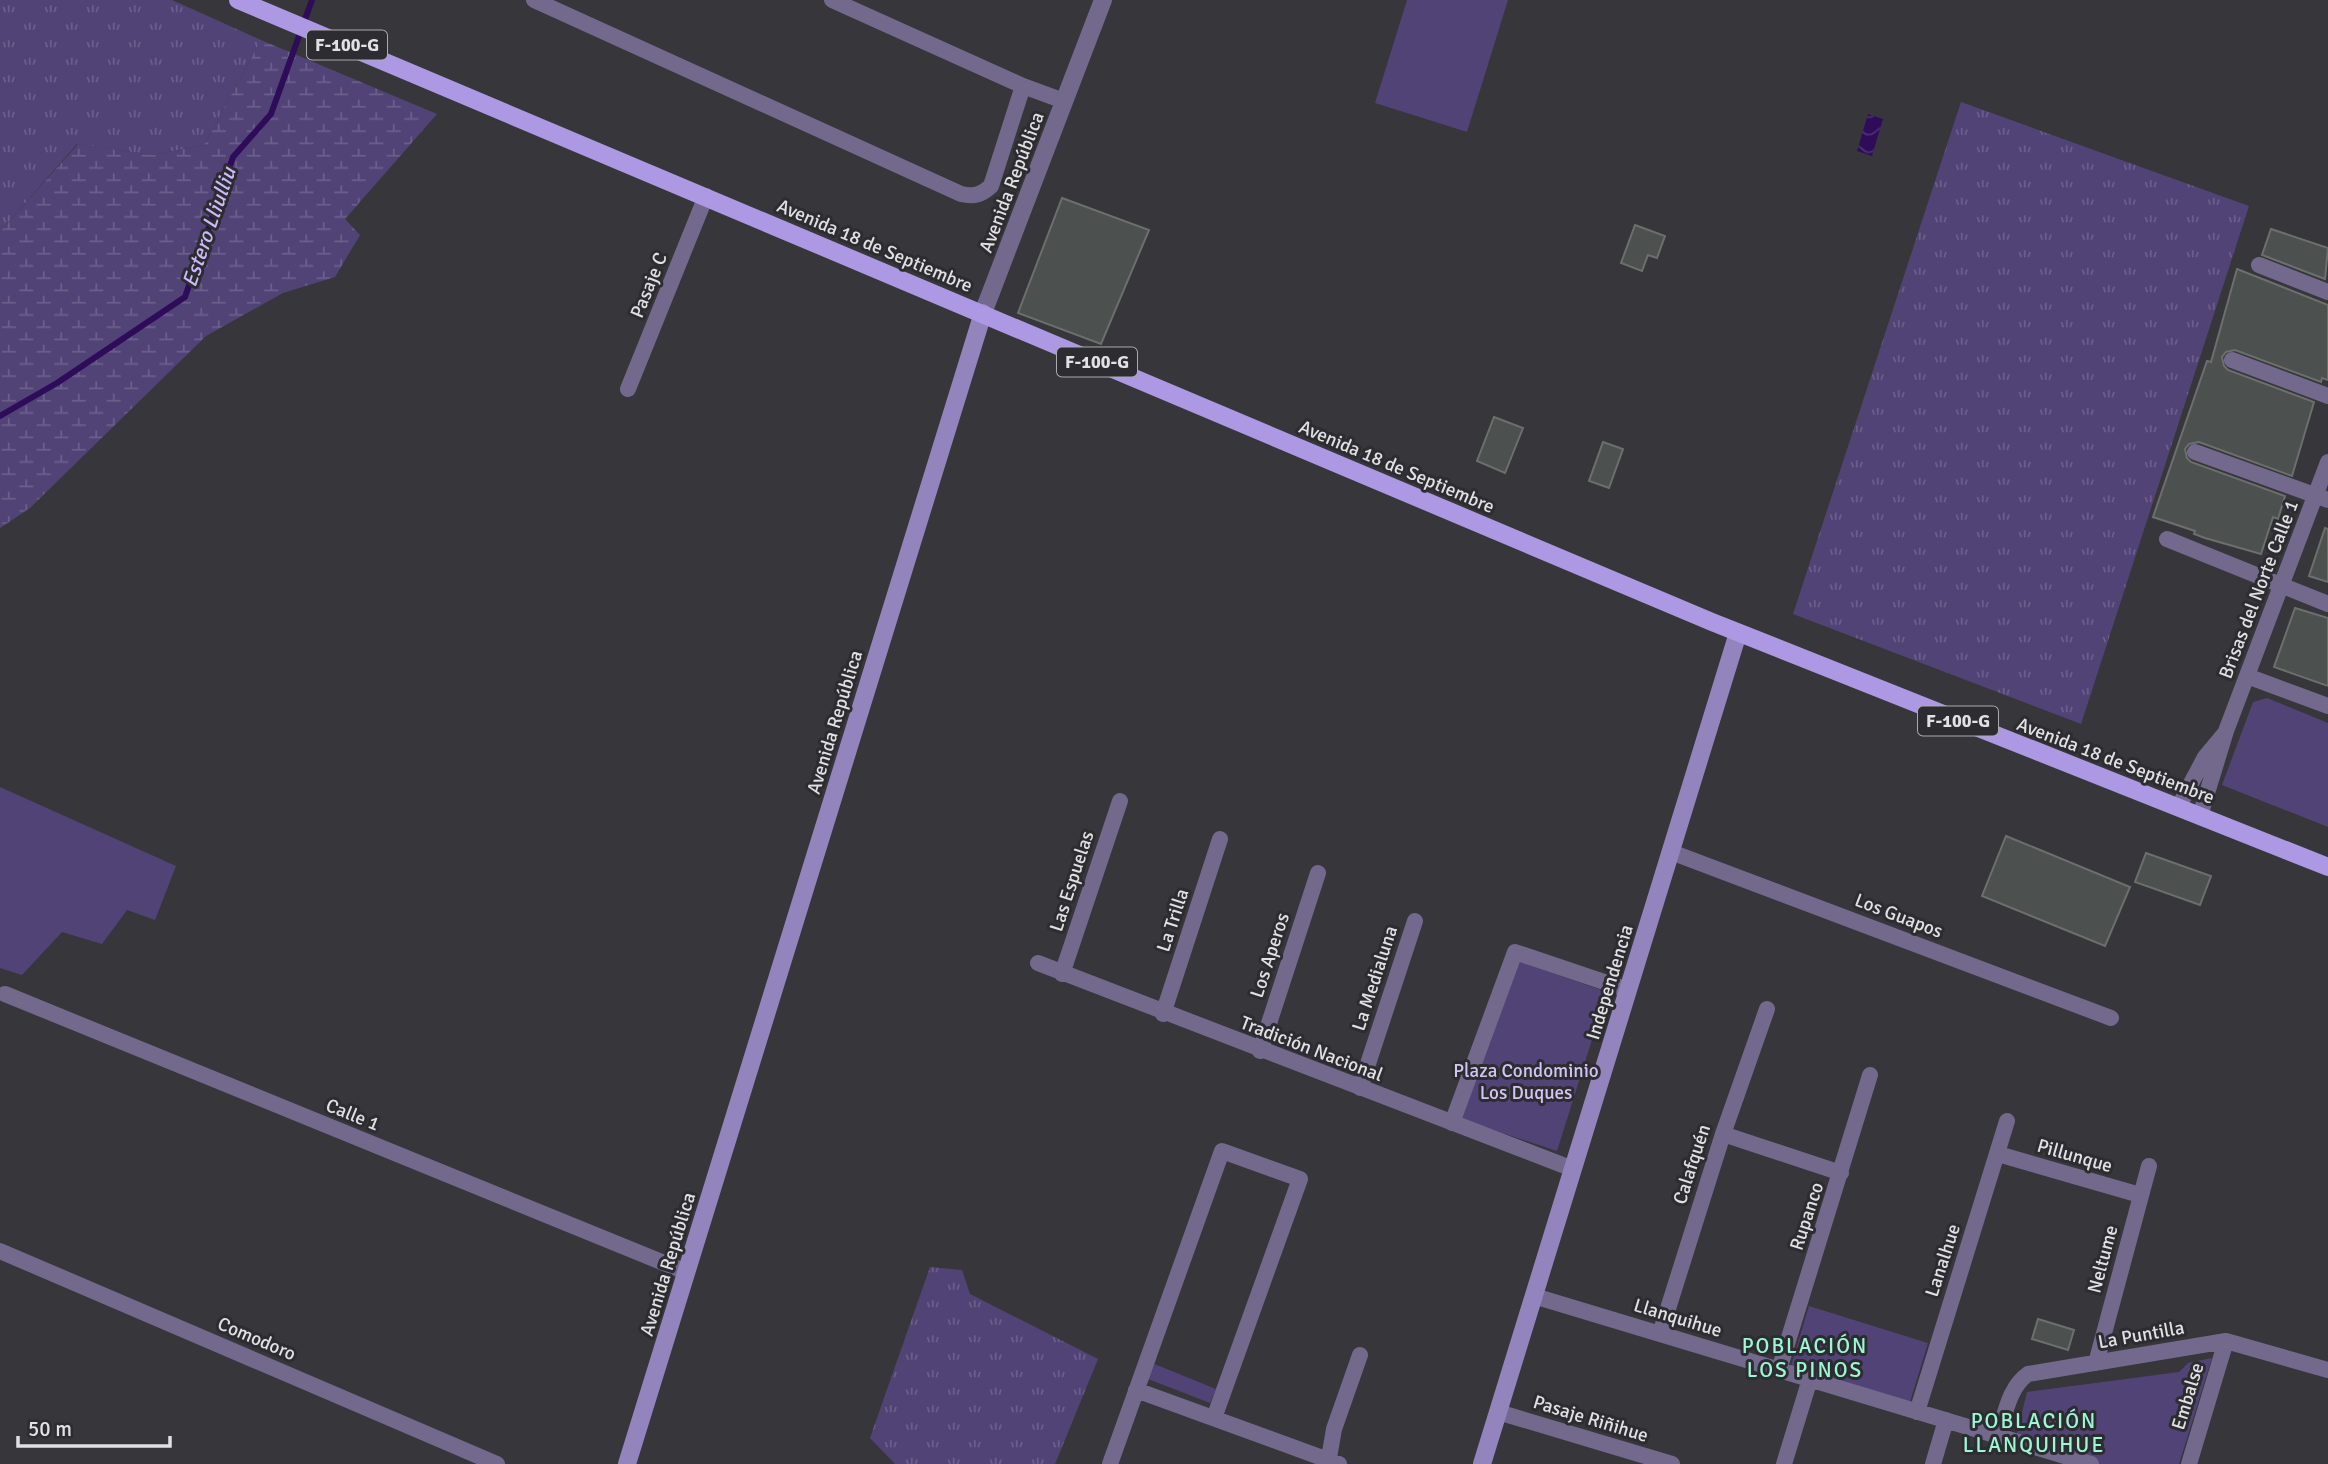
<svg xmlns="http://www.w3.org/2000/svg" width="2328" height="1464" viewBox="0 0 2328 1464" font-family="Signika,sans-serif">
  <style>
    .grass { fill: url(#grass-tufts) }
    .wetland { fill: url(#wetland-marsh) }
    .park { fill: #524377 }
    .water { fill: url(#water-waves) }
    .lines { fill: none; stroke-linecap: round; stroke-linejoin: round }
    .stream { stroke: #2e0c5a; stroke-width: 6 }
    .building { fill: #4c504e; stroke: #6b706d; stroke-width: 2 }
    .minor { stroke: #72698d; stroke-width: 16 }
    .tertiary { stroke: #72698d; stroke-width: 18 }
    .secondary { stroke: #9384bd; stroke-width: 18 }
    .primary { stroke: #ad98e3; stroke-width: 18 }
    .labels { text-anchor: middle; stroke-width: 6; stroke-linejoin: round; paint-order: stroke }
    .shield { fill: #2d2c30; stroke: #abaaad; stroke-width: 2 }
    .shield-label { font-size: 18px; font-weight: bold; fill: #e1e0e3 }
    .street-label { font-size: 19px; fill: #e1e0e3; stroke: #2d2c30 }
    .park-label { font-size: 19px; fill: #d1c6f3; stroke: #2d2c30 }
    .water-label { font-size: 21px; font-style: italic; fill: #cab9fb; stroke: #2d2c30 }
    .neighbourhood-label { font-size: 21px; letter-spacing: 2px; fill: #9cf7d4; stroke: #2d2c30 }
  </style>
  <defs>
    <pattern id="grass-tufts" width="24" height="20" patternUnits="userSpaceOnUse" patternTransform="scale(1.75)"><rect width="24" height="20" fill="#524377"/><path d="M3 7l-1-3M5 7V3M7 7l1-3M15 17l-1-3M17 17v-4M19 17l1-3" fill="none" stroke="#6b5e8a"/></pattern>
    <pattern id="wetland-marsh" width="20" height="14" patternUnits="userSpaceOnUse" patternTransform="scale(1.75)"><rect width="20" height="14" fill="#524377"/><path d="M1 5h8M5 5V1M11 12h8M15 12V8" fill="none" stroke="#6b5e8a"/></pattern>
    <pattern id="water-waves" width="16" height="10" patternUnits="userSpaceOnUse" patternTransform="scale(1.75)"><rect width="16" height="10" fill="#2e0c5a"/><path d="M0 5q4-4 8 0t8 0" fill="none" stroke="#4c2f72"/></pattern>
  </defs>
  <rect width="100%" height="100%" fill="#37363a"/>
  <!-- grass -->
  <path class="grass" d="M0 0H172L261 40 204 145 152 155 77 144 0 232Z
    M1961 102 2249 206 2081 724 1793 614Z
    M930 1267 962 1270 970 1294 1098 1359 1055 1464H895L870 1438Z"/>
  <!-- wetland -->
  <path class="wetland" d="M261 40 437 114 345 219 360 235 335 277 283 293 206 336 30 508 0 528V232L78 144 152 155 204 145Z"/>
  <!-- park -->
  <path class="park" d="M1407 0H1508L1467 132 1375 103Z
    M2267 698 2328 723V827L2222 785 2253 702Z
    M0 787 176 866 155 920 127 910 102 944 62 932 22 975 0 968Z
    M1515 960 1607 992 1557 1151 1460 1119Z
    M1809 1306 1928 1343 1909 1405 1790 1369Z
    M2212 1358 2179 1464H2089L2015 1441 2027 1392 2179 1372 2188 1363Z
    M1152 1363 1216 1389 1210 1403 1148 1379Z"/>
  <!-- water -->
  <path class="water" d="M1868 114 1883 119 1872 156 1857 151Z"/>
  <g class="lines">
    <!-- stream -->
    <path class="stream" d="M0 416 57 383 185 297 233 157 271 114 312 0"/>
  </g>
  <!-- building -->
  <path class="building" d="M1062 198 1149 230 1101 344 1018 313Z
    M1635 225 1665 236 1657 258 1648 255 1642 271 1621 263Z
    M2271 229 2328 248 2325 279 2262 255Z
    M2237 269 2328 305V380L2322 378 2321 382 2235 350 2226 352 2222 357 2224 366 2228 370 2314 402 2292 476 2199 442 2189 444 2185 449 2187 458 2191 462 2285 496 2278 519 2273 517 2261 554 2205 538 2194 534 2195 531 2153 517 2207 361 2211 362Z
    M1494 417 1523 428 1505 473 1477 461Z
    M1603 442 1623 449 1609 488 1589 481Z
    M2325 528 2328 529V582L2309 576Z
    M2295 608 2328 618V686L2274 667Z
    M2006 836 2130 887 2105 946 1982 896Z
    M2146 853 2211 876 2200 905 2135 882Z
    M2038 1319 2074 1330 2068 1350 2032 1339Z"/>
  <g class="lines">
    <!-- minor -->
    <path class="minor" d="M534 0 961 194C974 197 981 195 991 186L1023 86
      M832 0 1023 86 1064 101
      M2259 265 2328 292
      M2232 360 2328 396
      M628 389 706 196
      M2195 452 2328 500
      M2167 539 2328 604
      M2247 676 2328 706
      M2178 808 2205 757 2225 733
      M2200 816 2226 731 2328 462
      M1671 852 2111 1018
      M1038 963 1573 1169
      M1062 974 1120 801
      M5 994 686 1272
      M1163 1014 1220 839
      M1260 1051 1318 873
      M1360 1088 1415 921
      M1452 1123 1515 952 1628 990
      M1723 1134 1841 1173
      M1998 1154 2140 1195
      M0 1251 497 1464
      M1534 1296 2091 1464
      M1660 1334 1723 1134 1767 1009
      M2096 1363 2149 1166
      M1779 1370 1870 1075
      M1136 1390 1339 1464
      M1498 1412 1672 1464
      M1917 1412 2007 1121
      M1998 1436C2005 1415 2009 1387 2028 1374L2226 1341 2328 1370
      M1110 1464 1222 1151 1300 1179 1214 1418
      M1328 1464 1334 1429 1360 1355
      M1784 1464 1810 1379
      M1933 1464 1946 1420
      M2189 1464 2226 1341"/>
    <!-- tertiary -->
    <path class="tertiary" d="M983 313 1103 0"/>
    <!-- secondary -->
    <path class="secondary" d="M627 1464 983 313
      M1482 1464 1738 633"/>
    <!-- primary -->
    <path class="primary" d="M238 0 1712 622 2328 867"/>
  </g>
  <g class="labels">
    <!-- shield labels -->
    <g class="shield">
      <rect x="307" y="30.5" width="80" height="29" rx="5"/>
      <rect x="1057" y="347.5" width="80" height="29" rx="5"/>
      <rect x="1918" y="706.5" width="80" height="29" rx="5"/>
    </g>
    <g class="shield-label">
      <text x="347" y="51">F-100-G</text>
      <text x="1097" y="368">F-100-G</text>
      <text x="1958" y="727">F-100-G</text>
    </g>
    <!-- street labels -->
    <g class="street-label">
      <text transform="translate(1011 182) rotate(-69)" y="7">Avenida República</text>
      <text transform="translate(875 245) rotate(23)" y="7">Avenida 18 de Septiembre</text>
      <text transform="translate(648 285) rotate(-68)" y="7">Pasaje C</text>
      <text transform="translate(1397 466) rotate(23)" y="7">Avenida 18 de Septiembre</text>
      <text transform="translate(2258 589) rotate(-69)" y="7">Brisas del Norte Calle 1</text>
      <text transform="translate(834 722) rotate(-73)" y="7">Avenida República</text>
      <text transform="translate(2116 760) rotate(21)" y="7">Avenida 18 de Septiembre</text>
      <text transform="translate(1071 881) rotate(-72)" y="7">Las Espuelas</text>
      <text transform="translate(1899 915) rotate(21)" y="7">Los Guapos</text>
      <text transform="translate(1172 920) rotate(-72)" y="7">La Trilla</text>
      <text transform="translate(1269 955) rotate(-72)" y="7">Los Aperos</text>
      <text transform="translate(1374 978) rotate(-72)" y="7">La Medialuna</text>
      <text transform="translate(1609 982) rotate(-73)" y="7">Independencia</text>
      <text transform="translate(1312 1048) rotate(21)" y="7">Tradición Nacional</text>
      <text transform="translate(353 1114) rotate(22)" y="7">Calle 1</text>
      <text transform="translate(2075 1155) rotate(16)" y="7">Pillunque</text>
      <text transform="translate(1691 1164) rotate(-72)" y="7">Calafquén</text>
      <text transform="translate(1806 1216) rotate(-72)" y="7">Rupanco</text>
      <text transform="translate(2102 1259) rotate(-75)" y="7">Neltume</text>
      <text transform="translate(1942 1260) rotate(-72)" y="7">Lanalhue</text>
      <text transform="translate(667 1264) rotate(-73)" y="7">Avenida República</text>
      <text transform="translate(1678 1317) rotate(17)" y="7">Llanquihue</text>
      <text transform="translate(2141 1334) rotate(-10)" y="7">La Puntilla</text>
      <text transform="translate(257 1338) rotate(23)" y="7">Comodoro</text>
      <text transform="translate(2187 1396) rotate(-73)" y="7">Embalse</text>
      <text transform="translate(1591 1418) rotate(17)" y="7">Pasaje Riñihue</text>
    </g>
    <!-- park labels -->
    <g class="park-label">
      <text x="1526" y="1077">Plaza Condominio<tspan x="1526" dy="22">Los Duques</tspan></text>
    </g>
    <!-- water labels -->
    <g class="water-label">
      <text transform="translate(209 227) rotate(-71)" y="7">Estero Lliulliu</text>
    </g>
    <!-- neighbourhood labels -->
    <g class="neighbourhood-label">
      <text x="1805" y="1353">POBLACIÓN<tspan x="1805" dy="24">LOS PINOS</tspan></text>
      <text x="2034" y="1428">POBLACIÓN<tspan x="2034" dy="24">LLANQUIHUE</tspan></text>
    </g>
  </g>
  <!-- scale -->
  <path d="M18 1436v10h152v-10" fill="none" stroke="#e1e0e3" stroke-width="3.5"/>
  <text x="28" y="1436" font-size="21" fill="#e1e0e3" stroke="#2d2c30" stroke-width="5" paint-order="stroke">50 m</text>
</svg>
